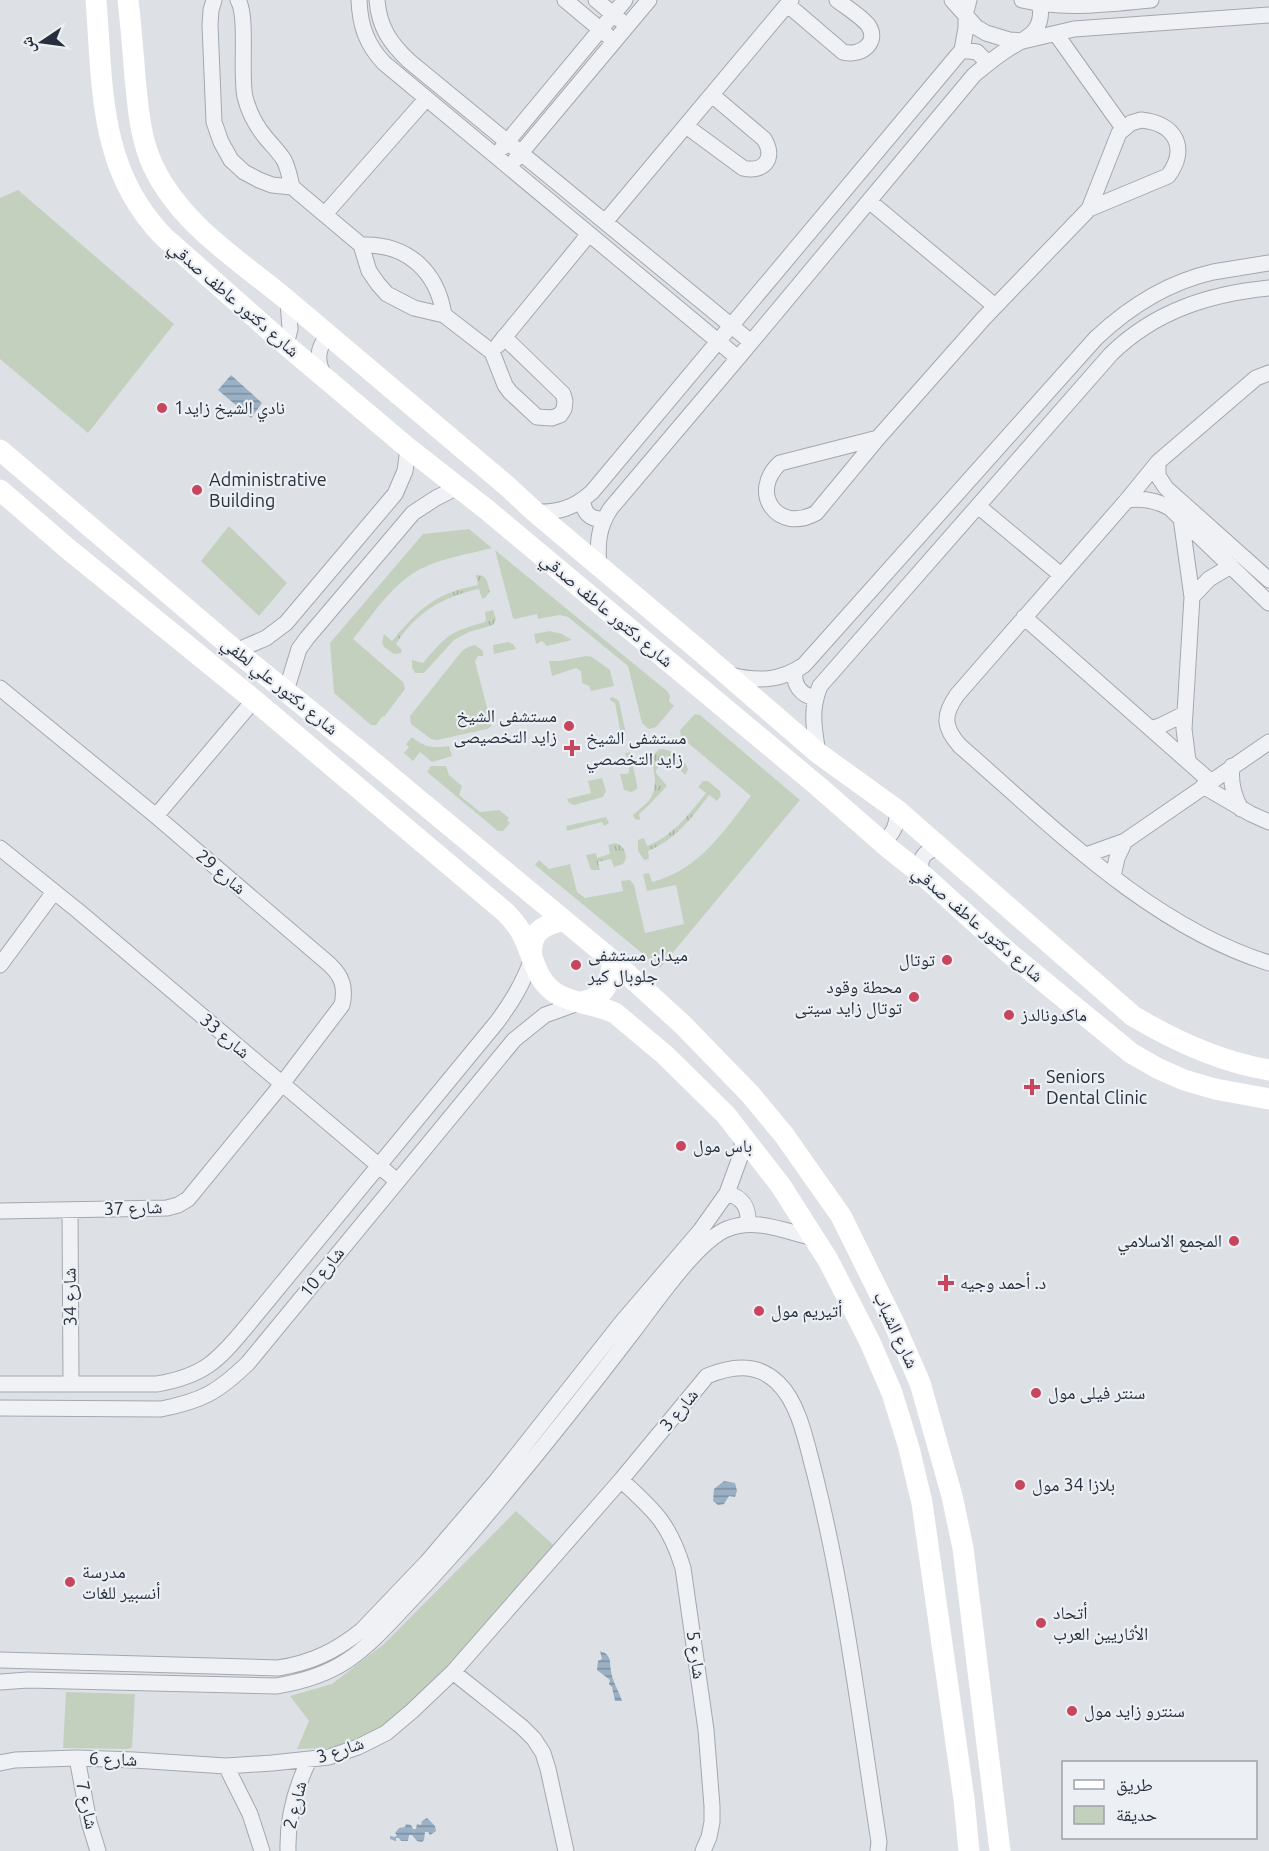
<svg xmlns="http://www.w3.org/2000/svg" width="1269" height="1851" viewBox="0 0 1269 1851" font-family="Ubuntu,'Noto Naskh Arabic',sans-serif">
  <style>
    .grass { fill: url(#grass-tufts) }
    .green { fill: #c3d0be }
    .water { fill: url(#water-rules) }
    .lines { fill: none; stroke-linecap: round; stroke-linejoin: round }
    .street-casing { stroke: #a3a8b0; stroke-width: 17 }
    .street { stroke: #eff1f5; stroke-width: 15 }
    .secondary { stroke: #fff; stroke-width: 21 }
    .poi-dot { fill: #c7465e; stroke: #ecf0f4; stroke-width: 2 }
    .labels { text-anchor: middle; stroke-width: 4.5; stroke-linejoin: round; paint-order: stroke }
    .street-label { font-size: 18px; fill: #272f3c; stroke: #ecf0f4 }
    .poi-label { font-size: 18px; fill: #272f3c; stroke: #ecf0f4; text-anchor: start }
  </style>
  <defs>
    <pattern id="grass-tufts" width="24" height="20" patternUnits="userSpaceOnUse" patternTransform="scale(1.5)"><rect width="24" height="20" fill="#c3d0be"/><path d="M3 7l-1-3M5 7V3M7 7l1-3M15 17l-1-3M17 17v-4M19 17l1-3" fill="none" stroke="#a8b3a4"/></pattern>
    <pattern id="water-rules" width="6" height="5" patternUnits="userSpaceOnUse" patternTransform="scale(1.5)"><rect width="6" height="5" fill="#99b0c5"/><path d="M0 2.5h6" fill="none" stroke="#7d90a1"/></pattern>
  </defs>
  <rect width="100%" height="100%" fill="#dde1e6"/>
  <!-- grass -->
  <path class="grass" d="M476 575C487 574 487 582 490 591L486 597 482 599 479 589C443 597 416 612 396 644L402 650 401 653 394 654 384 647 382 642 384 634 392 641C421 607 434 594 478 585Z
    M493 610 496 619 493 625 469 632 454 640 424 673H415L412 668V660L423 663C447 635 449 632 485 622L486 619 485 612Z
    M659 749C670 748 686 759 688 770L685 775 681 771V766L667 756 656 770V773L667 786 647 807 639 814 640 819 639 820 635 819 633 815 649 801 654 791 655 780 652 757Z
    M703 781H708L720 791 721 796 717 801 709 795C692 818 675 840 648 851L649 859 644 860 638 851V840L644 838 647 846C673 836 689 814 706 793L698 787Z
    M606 817 609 823 604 826 602 822 567 831 566 826Z
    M615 843 620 845C626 850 628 858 623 864L614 867 611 859 598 862 600 870H591L586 855 596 853 597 858 610 854 608 845Z"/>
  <!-- green -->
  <path class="green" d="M18 190 174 324 88 433 0 359V198Z
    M229 526 287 583 259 616 201 561Z
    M469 529 492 548C465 555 435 559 412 574 388 590 371 617 353 639L403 682 405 689 384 717 383 716 378 722V723L376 725H371L334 693 330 643 423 534Z
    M495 550 667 691 670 696 669 701 674 706 656 727 649 729 642 723 628 666 568 617 559 615 538 619 537 614 515 619 513 618Z
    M550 631 562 634 572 640 547 646 542 641 536 644 534 634Z
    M508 642 513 644 516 649 494 654 493 645Z
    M475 645 483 651V656H478L475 661 490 719V724L492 726 487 729 437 740 431 739 411 724 410 716 462 651 468 647Z
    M586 656 592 657 610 670 614 686 591 691 589 686 582 683 581 671 576 668 552 676 549 661H560Z
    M613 697 619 701 626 734 621 735 615 703 610 700V698Z
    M695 714 700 715 800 800 660 968 535 865 539 860 549 869 570 864 577 892 585 898 623 891 621 881 630 880 634 885 645 933 684 924 676 885 647 891 643 874 649 873 652 882C699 870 723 832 751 796L681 737 680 730Z
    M412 737C425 748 434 748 449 746L452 756 432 762 420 752 413 761 404 753 409 747 406 744Z
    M630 752 637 785V789L631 792 624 790 620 774H627L629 772V766L625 753Z
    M431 766H446L449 775 462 786 459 795 480 812 499 810 509 818 507 820 510 823 503 831H498L427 772Z
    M602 778 606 791 603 797 574 805 569 803 567 799 591 793 588 781Z
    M516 1511 559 1550 453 1672 358 1747 297 1749 309 1721 290 1696 332 1684 384 1644Z
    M66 1692 135 1694 132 1747 129 1749 63 1748Z"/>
  <!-- water -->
  <path class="water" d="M231 375 262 403 251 418 218 390Z
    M724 1481 735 1483 737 1491 735 1497 729 1496 724 1504 718 1505 713 1501 714 1489Z
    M600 1651C604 1653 605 1652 608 1656 611 1661 610 1666 611 1671 612 1681 619 1691 622 1701H615L612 1687 609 1684 610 1680 597 1670 598 1661 602 1659Z
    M427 1818 435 1826 436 1831 430 1835 428 1832H425L424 1840 422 1842 417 1841 412 1835H409L408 1841H401L399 1838H396V1841L390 1839V1836L395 1837 397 1835 395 1833 399 1828 405 1827 406 1824 411 1825 413 1829H416L417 1824 421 1825 422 1821Z"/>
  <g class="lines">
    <defs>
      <path id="street" d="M214 0 211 10 210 25 214 122 221 142 231 160 244 172 259 180 272 185 292 187 361 245 369 271 378 284 387 294 414 308 444 315 492 352 505 385 510 392 537 417 552 418 560 415 564 409 565 401 563 394 504 337
        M238 0C248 16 240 73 245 97 249 113 256 126 266 138 272 145 279 152 284 160 288 168 290 177 292 187
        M359 0C360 25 366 44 384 63L738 358
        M377 0C379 27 390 43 409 61L751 342
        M565 0 607 35
        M596 0 620 20
        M952 0 976 27 986 33 1009 40 1023 41 1074 29 1269 15
        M1022 0C1065 10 1107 4 1151 0
        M788 5 843 52C861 57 880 42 868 25 862 17 846 7 837 0
        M1056 34 1123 128
        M962 50 977 52 988 63
        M1141 120C1175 123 1189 148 1168 176L1089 209 1119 133 1131 123Z
        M686 126 743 168C764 173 776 158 764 139L712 95
        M502 148 625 0
        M515 160 649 0
        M869 201 995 306
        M325 214 426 99
        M605 222 791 0
        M361 245C407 243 437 271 444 315
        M286 345 290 329 288 301
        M498 345 589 234
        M1269 373 1256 378 1158 462 1127 500 957 695C943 715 943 727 960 746 1052 826 1150 926 1269 963
        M324 376C316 360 317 349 328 335
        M878 438 984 318 1089 209
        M878 438 816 513C778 534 748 493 780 463Z
        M1158 462V476L1166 488 1269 580
        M583 500C583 513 591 520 603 519
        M1127 500C1143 498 1156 500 1170 508L1269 603
        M978 506 1061 575
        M535 512C558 513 574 508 592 492L962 50 966 28V11L969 0
        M1181 518 1192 597 1184 729 1188 761
        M599 566C597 544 598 527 611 508L738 358 974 75C985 66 995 57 1008 49 1028 37 1044 32 1040 4
        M1192 597 1209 579 1231 566
        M1024 617 1210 781
        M236 651 266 638 286 623 395 494 405 471 408 448
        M795 671C793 685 801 695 815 698
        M731 675C757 682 781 681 804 665L1096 338C1129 307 1169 282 1213 272 1232 269 1251 266 1269 263
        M0 688 156 816 329 964C342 976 346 987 342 1005L282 1084 188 1199 178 1205 167 1208 0 1211
        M286 691 299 649 307 638 413 513 436 498 458 487
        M1151 729 1162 725 1184 714
        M818 753C814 728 810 710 820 686L1111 354C1155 311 1209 294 1269 288
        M1232 766C1230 782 1233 795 1241 809
        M1203 786 1251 814 1269 822
        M156 816 254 700
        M882 842C894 834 898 824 897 810
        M0 848 77 910 397 1181
        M1086 855 1125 841 1269 742
        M924 876C916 861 924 849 940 849
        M1113 876 1117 858 1125 841
        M0 965 54 892
        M727 1193C743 1198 749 1207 748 1224
        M70 1210 71 1384
        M0 1384H157C203 1376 217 1362 246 1327L497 1022C513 1000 522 985 532 959
        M0 1408 161 1409C202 1401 218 1392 248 1363L514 1040 545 1015 581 1002
        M621 1480C655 1511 669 1523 683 1568L706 1730 712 1806V1822L709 1837 703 1851
        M0 1660 278 1668C311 1663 336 1651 362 1630L427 1562 497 1480 622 1322 700 1231 727 1193 742 1152V1136
        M453 1672 522 1727 534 1739 543 1753 548 1769 566 1851
        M0 1682 28 1680 276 1686C301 1682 326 1675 348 1660 366 1648 382 1631 398 1614 420 1591 441 1568 462 1544 521 1475 578 1404 633 1332 654 1305 697 1241 727 1229 756 1217 786 1232 815 1238
        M77 1758 89 1822 98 1851
        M0 1763 15 1760 77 1758 134 1760 226 1766 272 1763 329 1757 358 1747 386 1733 412 1711 453 1672 621 1480 707 1376C731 1366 757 1362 778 1383 800 1404 807 1446 815 1475 845 1595 860 1719 879 1842L878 1851
        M226 1766 250 1814 262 1851
        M288 1851C287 1818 295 1789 309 1760"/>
    </defs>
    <!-- street casing -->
    <use href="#street" class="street-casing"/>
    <!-- street -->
    <use href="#street" class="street"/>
    <!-- secondary -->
    <path class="secondary" d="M96 0C103 87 98 170 164 237L286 345 408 448 486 509 819 787 891 850 924 876 1009 953 1131 1053 1157 1068 1184 1080 1215 1089 1269 1099
      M128 0C131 26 133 51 135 77 138 108 140 138 153 166 181 225 239 260 287 300 361 362 433 424 507 486L535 512 700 651 818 753 897 810 922 832 1133 1016C1175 1041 1220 1062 1269 1070
      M0 450 236 651 367 757 613 961 683 1025 750 1094 784 1135 841 1216 893 1321 920 1383 952 1496 963 1548 1000 1851
      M0 490 67 548 254 700 505 912C513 920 520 928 524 938 534 959 536 981 557 994 574 1004 596 1004 615 1013L665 1055 726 1115 781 1186 828 1260 870 1342 892 1393 909 1448 922 1503 964 1799 969 1851
      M532 958C529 933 541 926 563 920
      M582 1002C606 997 609 984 613 961"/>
  </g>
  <!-- markers -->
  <g class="poi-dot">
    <circle cx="162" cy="408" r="6"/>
    <circle cx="197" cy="490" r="6"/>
    <circle cx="569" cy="726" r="6"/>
    <path d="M569 739h6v6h6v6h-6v6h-6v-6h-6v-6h6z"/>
    <circle cx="947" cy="960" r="6"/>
    <circle cx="576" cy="965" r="6"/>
    <circle cx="914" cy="997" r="6"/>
    <circle cx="1009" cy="1015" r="6"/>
    <path d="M1029 1078h6v6h6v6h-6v6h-6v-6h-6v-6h6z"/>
    <circle cx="681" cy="1146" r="6"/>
    <circle cx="1234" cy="1241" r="6"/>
    <path d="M943 1274h6v6h6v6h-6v6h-6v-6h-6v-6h6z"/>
    <circle cx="759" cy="1311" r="6"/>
    <circle cx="1036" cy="1393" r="6"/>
    <circle cx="1020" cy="1485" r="6"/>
    <circle cx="70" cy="1582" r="6"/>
    <circle cx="1041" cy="1623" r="6"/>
    <circle cx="1072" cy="1711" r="6"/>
  </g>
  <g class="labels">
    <!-- street labels -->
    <g class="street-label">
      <text transform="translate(234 299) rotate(41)" y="6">شارع دكتور عاطف صدقي</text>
      <text transform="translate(607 610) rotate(40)" y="6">شارع دكتور عاطف صدقي</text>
      <text transform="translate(280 686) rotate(39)" y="6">شارع دكتور علي لطفي</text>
      <text transform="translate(221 872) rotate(40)" y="6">شارع 29</text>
      <text transform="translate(978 924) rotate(41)" y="6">شارع دكتور عاطف صدقي</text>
      <text transform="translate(225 1036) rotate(40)" y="6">شارع 33</text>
      <text transform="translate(133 1208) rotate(-2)" y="6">شارع 37</text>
      <text transform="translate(322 1272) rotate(-51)" y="6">شارع 10</text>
      <text transform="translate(70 1297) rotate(-91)" y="6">شارع 34</text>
      <text transform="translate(896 1330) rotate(65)" y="6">شارع الشباب</text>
      <text transform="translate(679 1410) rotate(-50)" y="6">شارع 3</text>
      <text transform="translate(696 1655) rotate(82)" y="6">شارع 5</text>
      <text transform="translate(340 1750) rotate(-18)" y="6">شارع 3</text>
      <text transform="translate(113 1759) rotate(2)" y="6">شارع 6</text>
      <text transform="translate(87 1805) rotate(78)" y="6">شارع 7</text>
      <text transform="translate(295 1805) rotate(-76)" y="6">شارع 2</text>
    </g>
    <!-- poi labels -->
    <g class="poi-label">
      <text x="174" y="414">نادي الشيخ زايد1</text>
      <text x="209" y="486">Administrative<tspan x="209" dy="21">Building</tspan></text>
      <text x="557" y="722" text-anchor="end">مستشفى الشيخ<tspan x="557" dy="21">زايد التخصيصى</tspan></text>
      <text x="586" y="744">مستشفى الشيخ<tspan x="586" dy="21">زايد التخصصي</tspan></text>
      <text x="588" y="961">ميدان مستشفى<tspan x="588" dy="21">جلوبال كير</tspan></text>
      <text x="935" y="966" text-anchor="end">توتال</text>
      <text x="902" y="993" text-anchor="end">محطة وقود<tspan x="902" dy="21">توتال زايد سيتى</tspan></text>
      <text x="1021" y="1021">ماكدونالدز</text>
      <text x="1046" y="1083">Seniors<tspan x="1046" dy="21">Dental Clinic</tspan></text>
      <text x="693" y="1152">باس مول</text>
      <text x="1222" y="1247" text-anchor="end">المجمع الاسلامي</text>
      <text x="960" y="1289">د. أحمد وجيه</text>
      <text x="771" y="1317">أتيريم مول</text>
      <text x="1048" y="1399">سنتر فيلى مول</text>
      <text x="1032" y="1491">بلازا 34 مول</text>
      <text x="82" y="1578">مدرسة<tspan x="82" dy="21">أنسبير للغات</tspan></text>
      <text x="1053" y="1619">أتحاد<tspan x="1053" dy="21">الأثاريين العرب</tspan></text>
      <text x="1084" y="1717">سنترو زايد مول</text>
    </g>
  </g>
  <!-- legend -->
  <rect x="1062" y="1761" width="195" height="78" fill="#ecf0f4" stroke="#9da3aa" stroke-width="1.5"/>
  <rect x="1074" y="1780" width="30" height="9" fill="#ffffff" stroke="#9da3aa" stroke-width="1.5"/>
  <text x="1116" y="1791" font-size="18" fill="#272f3c">طريق</text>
  <rect x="1074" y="1806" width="30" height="18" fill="#c3d0be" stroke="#9da3aa" stroke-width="1.5"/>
  <text x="1116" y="1821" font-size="18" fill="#272f3c">حديقة</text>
  <!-- north arrow -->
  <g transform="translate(42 42) rotate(257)" stroke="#ecf0f4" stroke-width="4.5" paint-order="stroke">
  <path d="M0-4.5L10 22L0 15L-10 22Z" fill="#272f3c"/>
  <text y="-9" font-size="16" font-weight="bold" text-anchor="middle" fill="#272f3c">ش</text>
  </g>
</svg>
